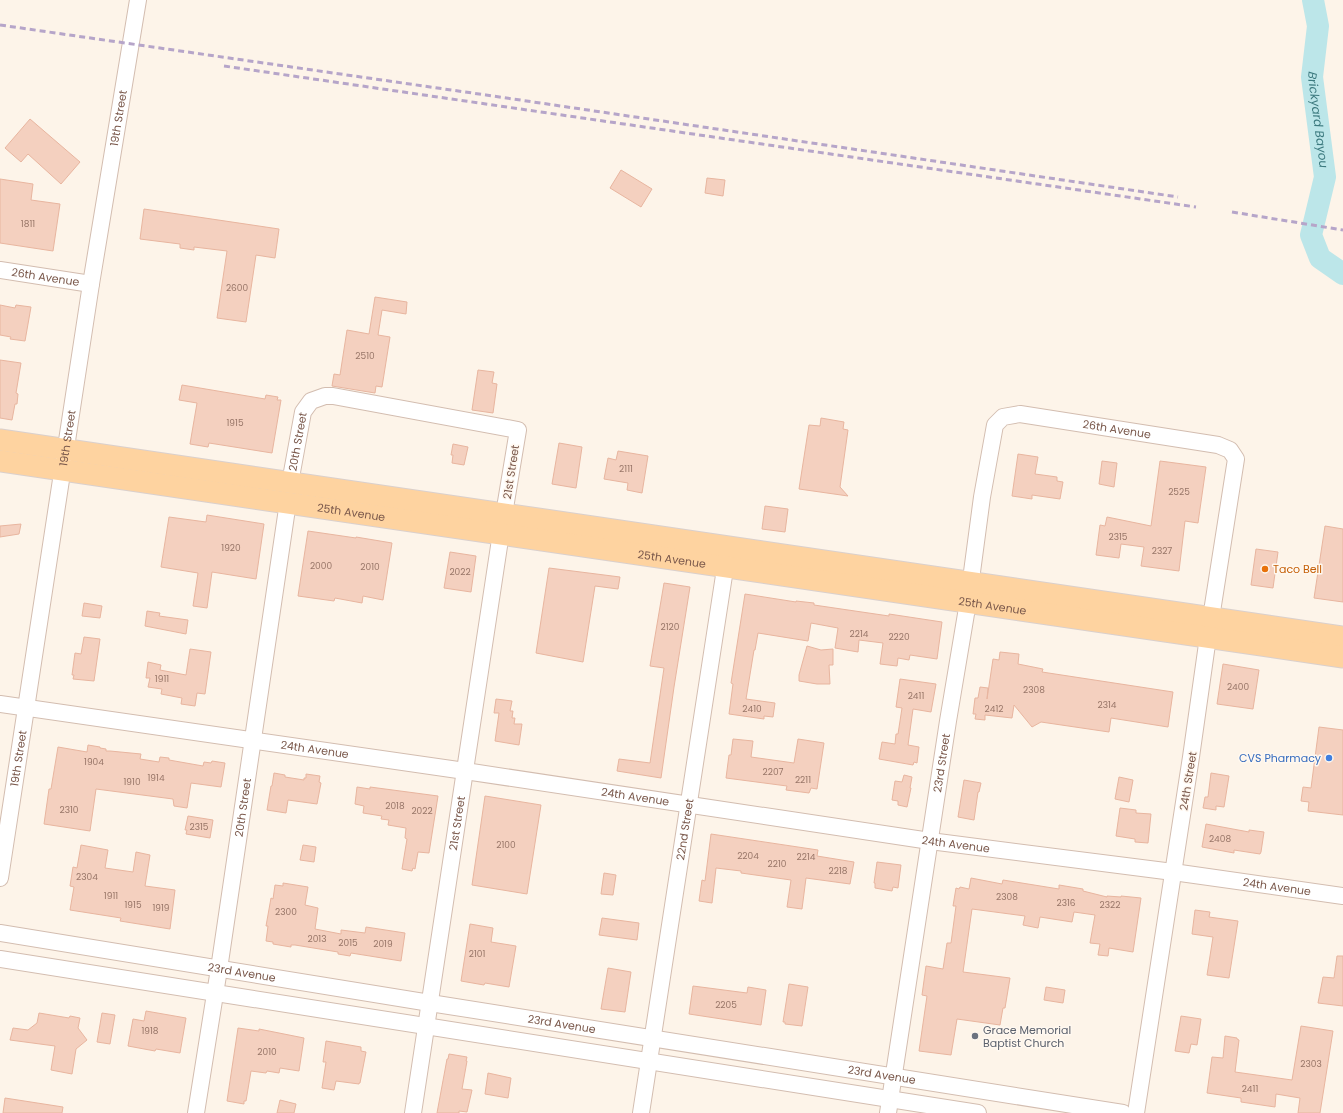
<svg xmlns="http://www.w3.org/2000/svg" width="1343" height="1113" viewBox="0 0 1343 1113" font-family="Poppins,sans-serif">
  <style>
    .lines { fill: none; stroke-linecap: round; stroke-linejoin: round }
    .river { stroke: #bce6e9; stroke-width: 22 }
    .building { fill: #f4d0bf; stroke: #e8b59f }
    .minor-casing { stroke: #d3bdb0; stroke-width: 18 }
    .major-casing { stroke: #dad0cd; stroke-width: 23 }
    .minor { stroke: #fff; stroke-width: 16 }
    .major { stroke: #fed3a0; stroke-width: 21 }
    .rail { stroke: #b6a5c9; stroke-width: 3; stroke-dasharray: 6 4; stroke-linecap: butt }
    .food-dot { fill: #e8710a; stroke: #fff8f0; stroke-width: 1.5 }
    .shop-dot { fill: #3f7fe0; stroke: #fff8f0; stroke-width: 1.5 }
    .worship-dot { fill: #6b7280; stroke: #fff8f0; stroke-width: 1.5 }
    .labels { text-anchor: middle; stroke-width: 3; stroke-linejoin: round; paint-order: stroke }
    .number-label { font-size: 9px; fill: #987668 }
    .street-label { font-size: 11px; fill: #7a584b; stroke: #fff8f0 }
    .food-label { font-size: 11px; fill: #c56008; stroke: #fff8f0; text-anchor: start }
    .shop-label { font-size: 11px; fill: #366cbe; stroke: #fff8f0; text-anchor: end }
    .worship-label { font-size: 11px; fill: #5b616d; stroke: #fff8f0; text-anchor: start }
    .water-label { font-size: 12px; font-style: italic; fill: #3c7a7f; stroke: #fff8f0 }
  </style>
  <rect width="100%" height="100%" fill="#fdf4e9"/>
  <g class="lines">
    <!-- river -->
    <path class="river" id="s1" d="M1313 0 1318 26 1312 77 1325 177 1311 235 1320 258 1343 274"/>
  </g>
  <!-- building -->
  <path class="building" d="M30 119 80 162 61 184 28 154 21 162 5 148Z
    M621 170 652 189 641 207 610 188Z
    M707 178 725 180 723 196 705 193Z
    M0 179 33 184 31 200 60 204 53 251 0 243Z
    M144 209 279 229 275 258 256 255 246 322 217 318 227 251 194 247V250L180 248V244L140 239Z
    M375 297 407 302 406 314 382 310 378 335 390 337 382 387 376 386 375 393 332 386 334 374 340 375 347 330 369 334Z
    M0 305 15 308 16 305 31 307 25 341 10 339 11 337 0 335Z
    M0 360 21 363 16 393 18 394 17 404H15L12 420 0 418Z
    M478 370 494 372 492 383 497 384 493 413 472 410Z
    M182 385 265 399 266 395 278 397 277 400H281L272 453 209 443 208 447 190 444 197 403 179 400Z
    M821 418 844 422 843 429 848 430 840 487 848 496 799 489 809 425 820 426Z
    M559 443 582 447 576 488 552 484Z
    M453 444 468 447 464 465 452 463 453 455H451Z
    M618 451 648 456 642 493 627 490 628 483 604 479 608 458 616 460Z
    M1018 454 1038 457 1035 474 1057 477V481L1063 482 1060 499 1032 495V499L1012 496Z
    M1102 461 1117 463 1114 487 1099 484Z
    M1160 461 1206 467 1198 523 1185 521 1179 571 1141 566 1144 547 1121 544 1119 558 1096 555 1100 525 1105 526 1107 517 1151 526Z
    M765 506 788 509 785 532 762 529Z
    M207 515 264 524 256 579 212 572 207 608 193 606 198 573 161 567 169 517 206 522Z
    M21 524 19 534 0 537V526Z
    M1325 526 1343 529V602L1314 598Z
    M308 531 356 538V537L392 543 383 600 363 596 362 603 335 598 334 601 298 596Z
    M1256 549 1278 552 1273 588 1251 585Z
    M450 552 476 556 471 592 444 588Z
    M549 568 620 577 618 589 595 586 583 662 536 653Z
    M664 583 690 587 674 687 661 778 617 771 619 759 650 763 664 668 650 666Z
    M745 594 796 602V601L814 603V605L889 616V614L942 622 937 659 910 655 909 660 898 658 897 666 880 664 883 643 859 640 858 652 835 648 838 628 811 623 808 641 758 633 755 650H754L746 699 775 703 773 717 764 716V719L729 714 733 684 731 683Z
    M84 603 102 606 100 618 82 616Z
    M147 611 160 613 159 616 188 620 186 634 145 626Z
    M84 637 100 639 94 681 73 679 74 675H72L75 653 81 654Z
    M807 646 821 650 833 649V665H829L830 684H817L799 681V675Z
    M190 649 211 652 205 694 197 693 195 706 181 704 182 698 161 694 162 689 148 687 150 678H146L148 662 161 665 160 670 186 675Z
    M1000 652 1019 654 1018 664 1043 669 1042 672 1173 692 1168 727 1111 718 1109 732 1041 722 1032 727 1014 705 1012 718 985 715V720L975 719 976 714H973L975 698H978L980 687 988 688 987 699 993 659 999 660Z
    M1223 664 1259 670 1253 709 1217 704Z
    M900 679 936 684 931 712 913 709 908 745 919 747 917 763 914 762 913 765 879 759 882 742 895 744 896 734H898L902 708 896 707Z
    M496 699 512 701 510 711H513L512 718H515L514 724H522L519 745 495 741 499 713H494Z
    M1319 727 1343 730V815L1308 811 1309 802 1301 801 1303 787 1311 788Z
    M733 739 753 741 751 757 794 763 798 739 824 743 817 789 811 788 809 793 786 790 787 786 726 778 729 755H731Z
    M88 745 100 747V748L106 749V751H110L141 754 140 759 159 762 160 757 169 758V760L203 766 204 762 211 763 212 761 225 763 221 787 191 783 187 808 174 806 173 799 96 789 90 831 44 824 49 789H51L58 747 87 752Z
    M274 773 285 775V777L304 780V778H306V774L320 776 319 782 321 783 317 804 288 800 286 813 267 810 271 786H272Z
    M1211 773 1229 776 1224 807 1216 806V810L1203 808 1205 797H1208Z
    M904 775 912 777 910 788H911L907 807 898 805V801L892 800 895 781 902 782Z
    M1119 777 1133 780 1129 802 1115 799Z
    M964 780 981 783 979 792H978L974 820 958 817Z
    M357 787 370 789V787L438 796 429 853 418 852 415 869 413 868 412 871 402 869 407 839 405 838 406 828 388 825 389 820 381 819 382 816 363 813 364 806 355 804Z
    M485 796 541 805 527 894 472 885Z
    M1120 808 1136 810V813L1151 814 1148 843 1135 842V839L1116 836Z
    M188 816 213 820 210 838 186 834 187 830H185Z
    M1206 824 1249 832V830L1264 832 1261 852 1260 854 1234 850V853L1202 847Z
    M711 834 818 850 817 856 854 862 850 884 806 878 802 909 787 907 791 880 741 873V871L716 868 712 903 699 901 702 880 705 881Z
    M81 845 108 850 105 868 133 872 136 852 150 855 145 886 175 890 170 929 120 921 121 918 70 910 74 887 70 886 73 867 77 868Z
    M303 845 316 847 314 862 300 860Z
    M877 862 901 865 898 888 893 887 892 891 875 888V883H874Z
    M604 873 616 875 613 895 601 894Z
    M971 878 1002 884 1003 880 1059 889V885L1083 889V891L1107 897V896L1121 897V896L1141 898 1133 952 1109 948 1108 956 1098 955 1100 944 1090 943 1095 915 1074 912 1072 922 1040 917 1038 928 1023 925 1025 916 972 909 963 972 1010 978 1005 1008H1003L1000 1025 957 1019 951 1055 919 1051 927 996 922 995 926 966 943 969 947 943H951L956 906H953L956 888 959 889 960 887 969 889Z
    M283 883 308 887 305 905 318 908 315 929 341 934V930L365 933 366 927 405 933 401 961 351 953 350 956 338 954V952L295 945H291V947L273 944V942L266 941 268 926H266L271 898 273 899 275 885 283 886Z
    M1195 910 1210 912 1209 917 1238 921 1229 978 1207 975 1213 937 1192 934Z
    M602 918 639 923 637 940 599 935Z
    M470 924 493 928 491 942 516 946 509 987 485 983 484 985 461 981Z
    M1337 956H1343V1006L1318 1003 1323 977 1334 978Z
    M608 968 631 972 625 1012 601 1009Z
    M789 984 808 987 802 1026 785 1024V1022H783Z
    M693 986 747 993 748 987 766 990 761 1025 689 1014Z
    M1046 987 1065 990 1063 1003 1044 1000Z
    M146 1011 186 1018 180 1053 156 1049 155 1051 128 1046 133 1019 144 1021Z
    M39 1013 69 1018 70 1016 80 1018 78 1028 87 1040 76 1049 72 1074 51 1070 55 1046 10 1040 13 1028 28 1030 37 1023Z
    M102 1013 115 1015 110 1044 97 1042Z
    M1181 1016 1201 1019 1197 1045 1191 1044 1189 1053 1175 1051Z
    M1301 1026 1333 1031 1320 1113H1298L1300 1098 1276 1094 1275 1107 1241 1102V1098L1207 1093 1212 1057 1223 1058 1225 1036 1237 1038V1039L1239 1040 1235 1072 1292 1080Z
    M238 1028 259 1031V1029L304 1038 299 1071 280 1068 279 1073 267 1071 266 1073 251 1071 246 1101H244V1104L227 1101Z
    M326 1041 361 1047V1051L366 1052 360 1083H359V1084L336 1081 334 1090 322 1088 326 1062H323Z
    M449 1054 467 1057 466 1061H467L462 1089 472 1090 467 1112 459 1111V1113H437L447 1059H448Z
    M488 1073 511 1078 508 1098 485 1094Z
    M5 1098 63 1107 62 1113H3Z
    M280 1100 296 1104 294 1113H277Z"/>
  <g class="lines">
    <defs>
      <g id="minor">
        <path id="s2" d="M0 270 91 284"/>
        <path id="s3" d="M290 483 303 412 311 401 325 396H333L518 430 504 514"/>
        <path id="s4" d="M0 704 465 771 930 841 1173 872 1343 896"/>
        <path id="s5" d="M0 878 91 284 138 0"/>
        <path id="s6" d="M0 933 430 1003 1123 1113"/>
        <path d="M0 959 978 1113"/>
        <path id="s7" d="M196 1113 219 969 288 502"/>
        <path id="s8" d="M413 1113 501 533"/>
        <path id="s9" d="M641 1113 727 556"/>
        <path id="s10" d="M888 1113 948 721 968 602 982 497 995 425 1003 417 1020 414 1218 445 1230 450 1236 459 1208 637 1191 757 1136 1113"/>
      </g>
      <g id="major">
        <path d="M0 440 1343 637"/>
        <path id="s11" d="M0 461 1343 657"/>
      </g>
    </defs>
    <!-- minor casing -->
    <use href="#minor" class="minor-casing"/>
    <!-- major casing -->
    <use href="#major" class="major-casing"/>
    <!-- minor -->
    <use href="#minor" class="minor"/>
    <!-- major -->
    <use href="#major" class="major"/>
    <!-- rail -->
    <path class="rail" d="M0 25 486 95 1178 197
      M224 66 1196 207
      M1232 212 1343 230"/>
  </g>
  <!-- markers -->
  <circle class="food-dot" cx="1265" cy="569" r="4"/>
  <circle class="shop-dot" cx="1329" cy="758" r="4"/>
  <circle class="worship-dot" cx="975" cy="1036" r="4"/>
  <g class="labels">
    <!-- number labels -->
    <g class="number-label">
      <text x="28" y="227">1811</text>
      <text x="237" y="291">2600</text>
      <text x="365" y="359">2510</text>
      <text x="235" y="426">1915</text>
      <text x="626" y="472">2111</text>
      <text x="1179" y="495">2525</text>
      <text x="1118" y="540">2315</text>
      <text x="231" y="551">1920</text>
      <text x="1162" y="554">2327</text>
      <text x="321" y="569">2000</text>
      <text x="370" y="570">2010</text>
      <text x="460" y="575">2022</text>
      <text x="670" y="630">2120</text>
      <text x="859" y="637">2214</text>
      <text x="899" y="640">2220</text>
      <text x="162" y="682">1911</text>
      <text x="1238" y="690">2400</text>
      <text x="1034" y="693">2308</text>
      <text x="916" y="699">2411</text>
      <text x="1107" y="708">2314</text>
      <text x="752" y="712">2410</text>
      <text x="994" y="712">2412</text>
      <text x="94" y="765">1904</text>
      <text x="773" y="775">2207</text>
      <text x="156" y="781">1914</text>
      <text x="803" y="783">2211</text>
      <text x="132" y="785">1910</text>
      <text x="395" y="809">2018</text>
      <text x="69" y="813">2310</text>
      <text x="422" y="814">2022</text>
      <text x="199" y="830">2315</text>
      <text x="1220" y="842">2408</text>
      <text x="506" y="848">2100</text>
      <text x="748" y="859">2204</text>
      <text x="806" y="860">2214</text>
      <text x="777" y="867">2210</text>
      <text x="838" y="874">2218</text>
      <text x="87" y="880">2304</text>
      <text x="111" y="899">1911</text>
      <text x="1007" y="900">2308</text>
      <text x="1066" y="906">2316</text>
      <text x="133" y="908">1915</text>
      <text x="1110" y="908">2322</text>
      <text x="161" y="911">1919</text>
      <text x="286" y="915">2300</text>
      <text x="317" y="942">2013</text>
      <text x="348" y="946">2015</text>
      <text x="383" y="947">2019</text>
      <text x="477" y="957">2101</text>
      <text x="726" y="1008">2205</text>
      <text x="150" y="1034">1918</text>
      <text x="267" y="1055">2010</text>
      <text x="1311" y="1067">2303</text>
      <text x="1250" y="1092">2411</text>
    </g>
    <!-- street labels -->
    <g class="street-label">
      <text dy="4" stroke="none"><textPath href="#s5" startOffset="769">19th Street</textPath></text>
      <text dy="4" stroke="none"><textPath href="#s2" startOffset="46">26th Avenue</textPath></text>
      <text dy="4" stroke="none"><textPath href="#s10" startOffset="823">26th Avenue</textPath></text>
      <text dy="4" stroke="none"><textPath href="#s5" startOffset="445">19th Street</textPath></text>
      <text dy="4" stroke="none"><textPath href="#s3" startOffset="42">20th Street</textPath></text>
      <text transform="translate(511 472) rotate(-81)" y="4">21st Street</text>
      <text dy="4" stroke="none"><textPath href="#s11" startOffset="355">25th Avenue</textPath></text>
      <text dy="4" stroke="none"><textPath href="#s11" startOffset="679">25th Avenue</textPath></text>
      <text dy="4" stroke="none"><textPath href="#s11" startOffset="1003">25th Avenue</textPath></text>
      <text dy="4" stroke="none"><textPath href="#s4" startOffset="318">24th Avenue</textPath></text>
      <text dy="4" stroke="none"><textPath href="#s5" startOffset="121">19th Street</textPath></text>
      <text dy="4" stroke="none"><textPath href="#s10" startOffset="354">23rd Street</textPath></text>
      <text transform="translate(1188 781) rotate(-81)" y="4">24th Street</text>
      <text dy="4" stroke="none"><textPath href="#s4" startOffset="642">24th Avenue</textPath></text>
      <text dy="4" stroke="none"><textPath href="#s7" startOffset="309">20th Street</textPath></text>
      <text dy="4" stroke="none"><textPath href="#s8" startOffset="293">21st Street</textPath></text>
      <text dy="4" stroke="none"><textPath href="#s9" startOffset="287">22nd Street</textPath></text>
      <text dy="4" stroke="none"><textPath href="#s4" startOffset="966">24th Avenue</textPath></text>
      <text dy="4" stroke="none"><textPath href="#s4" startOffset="1290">24th Avenue</textPath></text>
      <text dy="4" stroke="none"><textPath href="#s6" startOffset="245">23rd Avenue</textPath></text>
      <text dy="4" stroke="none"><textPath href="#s6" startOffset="569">23rd Avenue</textPath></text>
      <text dy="4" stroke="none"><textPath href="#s6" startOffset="893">23rd Avenue</textPath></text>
    </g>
    <!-- food labels -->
    <g class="food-label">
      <text x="1273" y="573">Taco Bell</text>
    </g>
    <!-- shop labels -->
    <g class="shop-label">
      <text x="1321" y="762">CVS Pharmacy</text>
    </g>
    <!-- worship labels -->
    <g class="worship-label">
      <text x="983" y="1034">Grace Memorial<tspan x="983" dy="13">Baptist Church</tspan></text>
    </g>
    <!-- water labels -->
    <g class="water-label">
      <text dy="4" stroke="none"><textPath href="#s1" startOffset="121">Brickyard Bayou</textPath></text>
    </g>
  </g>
</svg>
